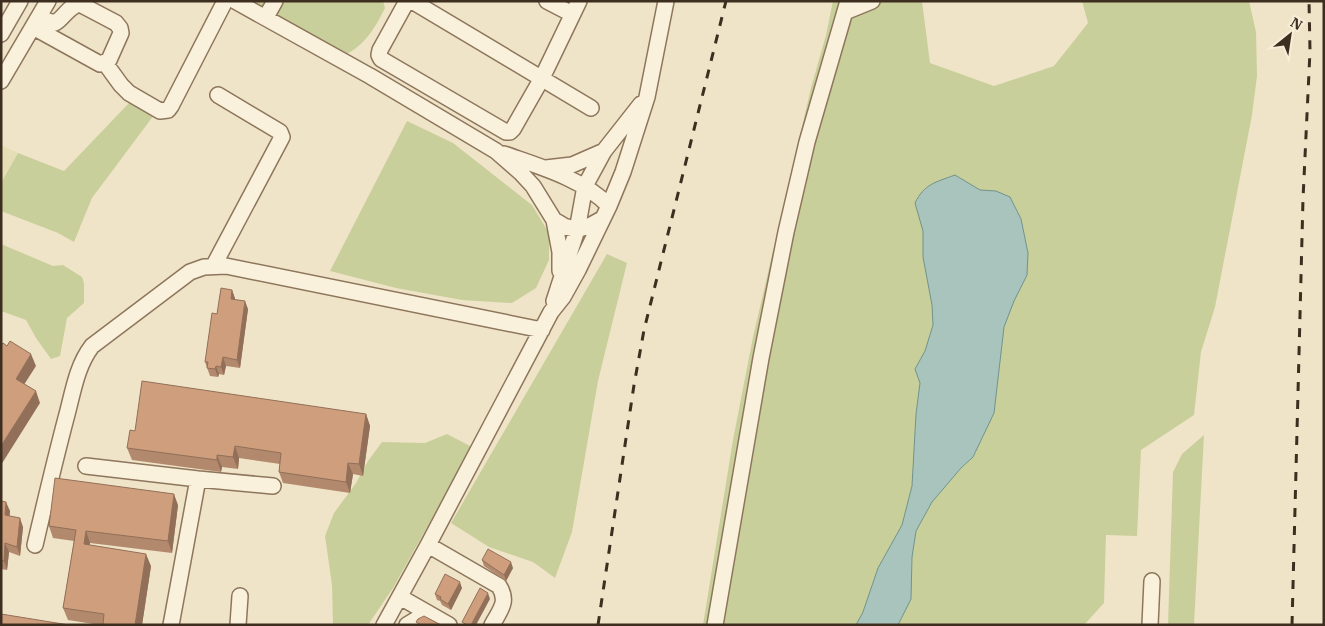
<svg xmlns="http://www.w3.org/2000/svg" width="1325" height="626" viewBox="0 0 1325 626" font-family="'IBM Plex Serif',serif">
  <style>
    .farmland { fill: #e6deb5 }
    .green { fill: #c9cf9b }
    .water { fill: #a9c4bc; stroke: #6f938a }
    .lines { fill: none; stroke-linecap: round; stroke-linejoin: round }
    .minor-casing { stroke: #8d765c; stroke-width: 18 }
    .minor { stroke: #faf1dc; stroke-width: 15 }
    .rail { stroke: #3d2e20; stroke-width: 3; stroke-dasharray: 9 9; stroke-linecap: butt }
    .wall { fill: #b2896c }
    .shaded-wall { fill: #916f58 }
    .building { fill: #cf9f7d; stroke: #916f58 }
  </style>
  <rect width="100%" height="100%" fill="#f0e4c8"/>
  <!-- farmland -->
  <path class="farmland" d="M1 145 18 153 1 183Z"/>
  <!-- green -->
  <path class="green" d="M246 1H383L385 8C375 28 365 45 345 55Z
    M833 1H922L930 63 994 86 1054 66 1088 23 1082 1H1249L1256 32 1257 76 1252 115 1215 307 1201 352 1194 415 1141 450 1137 536 1106 535 1104 603 1084 625H898L911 599 912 557 916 531 932 502 961 468 973 457 994 413 1004 327 1028 253 1021 219 1010 198 996 191 980 190 955 175 915 203 923 231V257L932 305 933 325 925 351 915 369 920 383 916 414 912 486 902 525 878 568 863 612 856 625H703L733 440 753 337 811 88 826 35Z
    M129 103 139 105 154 115 92 198 74 242 58 233 1 211V183L18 153 64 171Z
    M407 121 453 143 532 205 549 233V260L536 288 512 303 462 300 396 288 330 271Z
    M1 244 53 266 63 265 82 277 84 283V303L67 318 60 356 51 359 36 338 26 320 1 311Z
    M607 254 627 263 598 381 572 532 555 578 533 562 489 547 451 523Z
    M447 434 472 447 393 588 368 625H333L332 585 325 536 334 513 356 483 368 461 382 442 425 443Z
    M1204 435 1194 625H1168L1173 472 1182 454Z"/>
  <!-- water -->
  <path class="water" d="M955 175 980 190 996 191 1010 197 1021 219 1028 253 1027 275 1014 301 1004 327 994 413 973 457 961 468 932 502 916 531 912 557 911 599 898 625H856L863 612 878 568 902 525 912 486 916 414 920 383 915 369 925 351 933 325 932 305 923 257V231L915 203C924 184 936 182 955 175Z"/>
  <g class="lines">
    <defs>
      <path id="minor" d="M235 1 370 76 496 151 520 172 533 186 554 220 564 226 577 230 591 225 602 219
        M407 1 380 50 379 55 381 59 506 132H510L513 129 542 78 579 1
        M412 1 591 108
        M547 1 572 14
        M845 12 872 1
        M266 17 275 1
        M33 27 100 64 109 60 121 33 120 28 116 23 80 4C68 6 64 18 55 23L38 18
        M1 34 20 1
        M105 63 121 85 129 93 160 111 168 110 171 106 225 1
        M1 81 48 1
        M504 154C538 166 584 179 609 206
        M546 168 572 165 604 151
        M554 220 560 252V271
        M214 265 282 137 280 132 218 95
        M554 301 577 230 585 186 604 151 641 104
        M86 466 198 479
        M35 545C45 502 55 460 66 418 73 393 76 367 92 346L190 272 204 267 226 266 542 330
        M428 545 499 586C509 602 500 610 492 625
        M400 597 449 625
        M171 625 198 479 273 486
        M238 625 240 596
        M384 625 428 545 551 312 563 297 578 270 609 206 623 172 647 97 666 1
        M407 625 427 613
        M715 625 761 358 786 232 807 142 848 1
        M1150 625 1152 581"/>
    </defs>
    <!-- minor casing -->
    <use href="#minor" class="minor-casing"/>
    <!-- minor -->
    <use href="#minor" class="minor"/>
    <!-- rail -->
    <path class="rail" d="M598 625 634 385 644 330 726 1
      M1292 625 1303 199 1310 51 1309 1"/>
  </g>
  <!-- wall -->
  <path class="wall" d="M232 290 235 300 248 309 240 368 226 366 224 375 219 374 218 377 210 376 205 362 217 314Z
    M366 414 370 426 363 476 353 474 350 493 283 483 279 472 280 464 239 458 238 469 222 467 221 472 132 460 127 448 135 431Z
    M1 501 10 511 9 516 23 527 20 556 9 552 7 570 1 569Z
    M178 505 172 553 90 543V545L151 566 142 625H100L68 620 63 608 74 541 53 538 49 526Z
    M482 560 513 568 506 581 484 566Z
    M462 588 451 610 442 605 440 601 437 600 435 594Z"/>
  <!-- shaded-wall -->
  <path class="shaded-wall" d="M232 290 235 298 234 307 231 299Z
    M245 301 248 309 240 368 237 360Z
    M31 354 36 366 20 391 16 379Z
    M223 357 226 366 224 375 221 367Z
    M216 366 219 374 218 377 215 369Z
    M36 391 40 403 1 465V446Z
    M366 414 370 426 363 476 359 464Z
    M235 446 239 458 238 469 233 457Z
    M217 455 222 467 221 472 217 460Z
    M348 463 353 474 350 493 346 482Z
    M174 494 178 505 172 553 168 541Z
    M6 502 10 511 9 524 5 515Z
    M20 518 23 527 20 556 17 547Z
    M86 531 90 543 88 556 84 544Z
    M5 543 9 552 7 570 4 561Z
    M146 554 151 566 142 625H135Z
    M511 562 513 568 506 581 504 575Z
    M460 582 462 588 451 610 448 604Z
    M488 593 490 599 476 625H471Z"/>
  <!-- building -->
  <path class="building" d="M221 288 232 290 231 299 245 301 237 360 223 357 221 367 216 366 215 369 207 368 208 362H205L212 313 217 314Z
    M10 341 31 354 16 379 36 391 1 446V346L3 343 7 346Z
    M142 381 366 414 359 464 348 463 346 482 279 472 281 453 235 446 233 457 217 455V460L127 448 130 430 135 431Z
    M55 478 174 494 168 541 86 531 84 544 146 554 135 625H103L104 614 63 608 76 530 49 526Z
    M1 501 6 502 5 515 20 518 17 547 5 543 4 561 1 560Z
    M488 549 511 562 504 575 482 560Z
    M445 574 460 582 448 604 440 599 441 597 435 594Z
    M480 588 488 593 471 625H467L462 622Z
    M1 614 69 625H1Z
    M424 616 441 625H421L416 622 418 619Z"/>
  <!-- border -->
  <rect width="1325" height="626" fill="none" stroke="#3d2e20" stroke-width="5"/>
  <!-- north arrow -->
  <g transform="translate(1290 35) rotate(30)" stroke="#f7eed8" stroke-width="4" paint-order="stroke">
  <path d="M0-4L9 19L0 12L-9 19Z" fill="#3d2e20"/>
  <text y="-8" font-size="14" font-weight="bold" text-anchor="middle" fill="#3d2e20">N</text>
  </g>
</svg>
